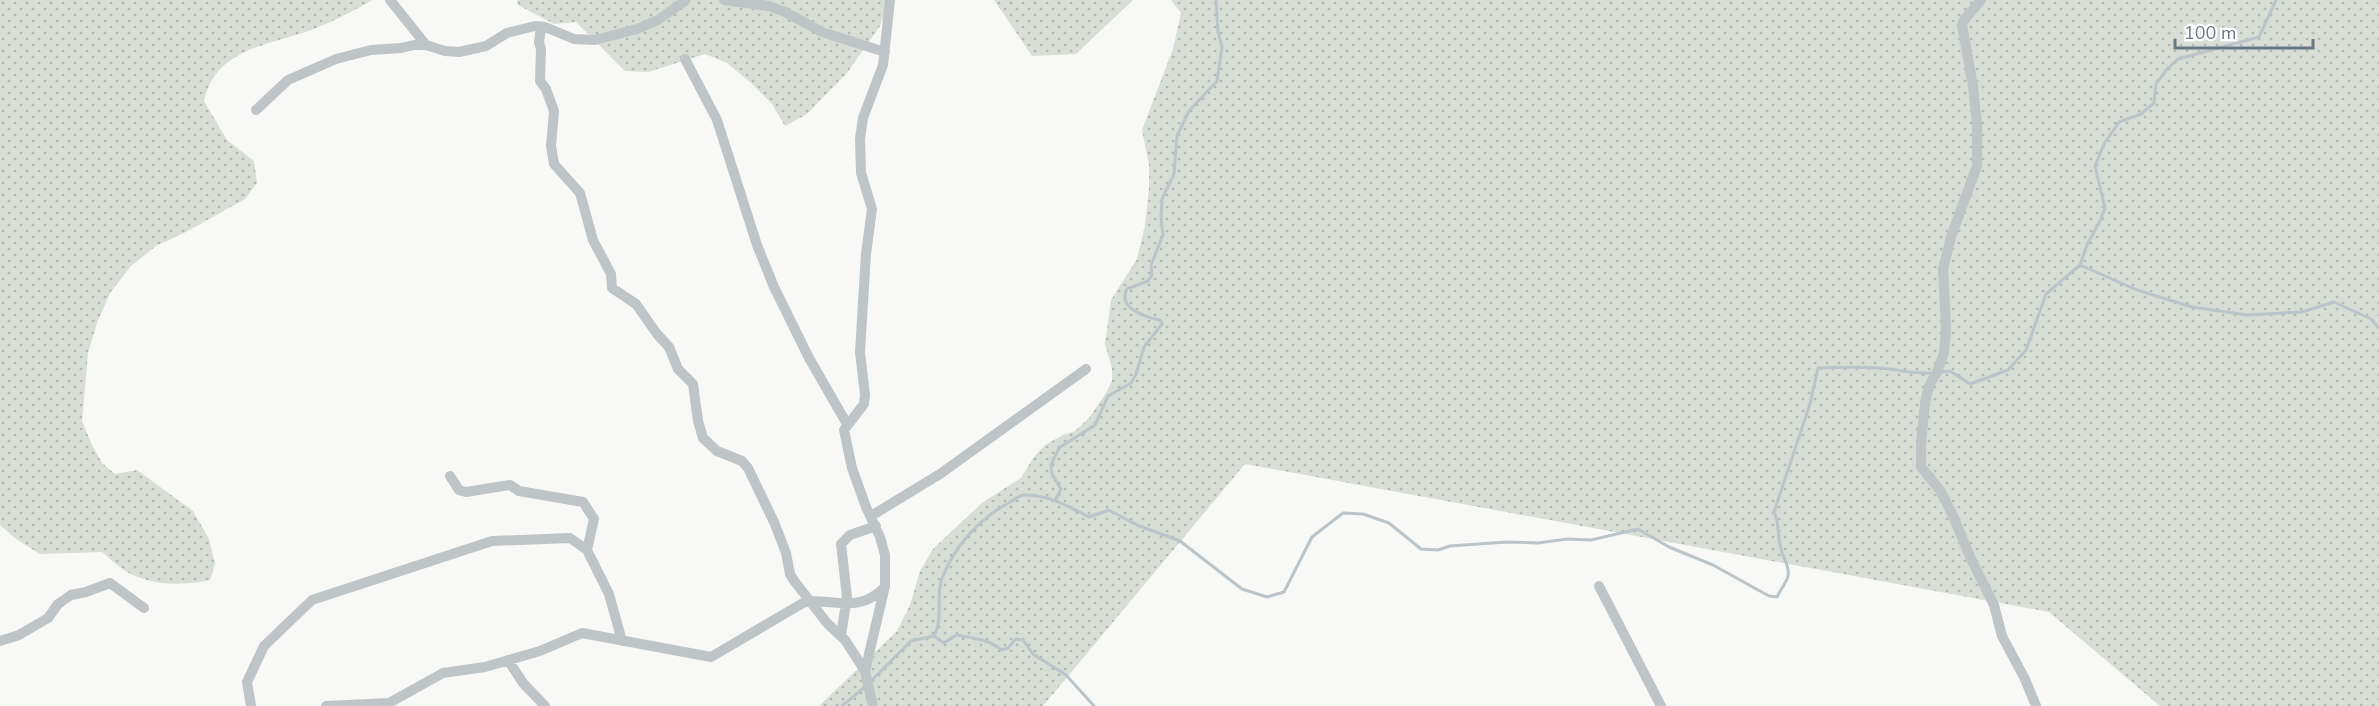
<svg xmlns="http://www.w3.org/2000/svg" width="2379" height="706" viewBox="0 0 2379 706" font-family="'Nunito Sans',sans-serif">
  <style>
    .grass { fill: url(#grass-dots) }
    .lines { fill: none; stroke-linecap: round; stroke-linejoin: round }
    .stream { stroke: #bac4c9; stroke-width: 3 }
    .minor { stroke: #bfc4c7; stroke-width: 10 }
  </style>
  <defs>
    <pattern id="grass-dots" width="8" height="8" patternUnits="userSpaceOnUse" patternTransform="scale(1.5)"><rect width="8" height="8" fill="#d8ddd6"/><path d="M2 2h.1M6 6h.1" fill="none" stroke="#b3b8b3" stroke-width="1.8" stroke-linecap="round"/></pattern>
  </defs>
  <rect width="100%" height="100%" fill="#f8f9f6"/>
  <!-- grass -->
  <path class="grass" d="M0 0H373C354 10 335 21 314 29 272 45 216 47 204 101L227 140 254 161 257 183 245 199 184 233 156 246 131 266 110 293 97 323 88 353 82 421 92 445 102 463 115 474 137 470 193 511 209 539 215 564 210 580C182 586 155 586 129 573 119 568 111 559 102 552L40 554 16 539 0 525Z
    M517 0H889L880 26 847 73 807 114 785 126 772 104 750 82 727 63 705 54 648 72 625 71 576 22 554 24 518 5Z
    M994 0H1133L1076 54 1032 56Z
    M1171 0H2379V706H2160L2049 612 1245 464 1043 706H819L897 631 910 605 920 571 933 549 983 502 1021 478 1033 458 1045 445 1063 435 1075 431 1089 418 1106 393 1112 381V368L1105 344 1111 300 1137 259 1145 226 1149 188V165L1142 130 1173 49 1181 13Z"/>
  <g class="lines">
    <!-- stream -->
    <path class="stream" d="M2080 265 2087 245 2100 221 2105 208 2095 166 2104 144 2119 122 2141 114 2154 103 2156 84 2167 69 2178 59 2259 37 2276 0
      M1941 372 1950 371 1970 384 2008 370 2026 350 2046 294 2080 265 2137 290 2192 307 2247 315 2302 312 2334 302 2371 319 2379 328
      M1056 499 1061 489 1052 474 1051 465 1059 448 1095 425 1108 396 1131 383 1136 374 1144 347 1162 324 1160 320C1145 317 1117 308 1127 289L1148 281 1152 275 1151 265 1163 235 1161 218 1162 199 1174 174 1177 136 1189 111 1217 81 1222 47 1218 32 1216 0
      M934 636 944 643 956 635C972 638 990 639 1001 650L1008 648 1016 639 1023 640 1033 654 1066 675 1094 706
      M870 682 911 641 934 636C944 618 935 599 942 578 955 545 981 517 1012 501 1015 499 1020 495 1024 495 1047 494 1070 507 1089 517L1109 510 1137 525 1180 541 1242 589 1267 597 1284 592 1312 537 1343 513 1363 514 1389 523 1421 549 1438 550 1450 546 1507 542 1538 543 1567 539 1591 540 1638 529 1669 547 1713 565 1769 596 1777 597C1780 590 1787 582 1788 576 1790 566 1783 558 1781 549 1777 536 1780 524 1774 512L1810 404 1818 368C1842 367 1866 366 1889 369 1904 371 1917 374 1932 373
      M842 706 866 686"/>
    <!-- minor -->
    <path class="minor" d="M390 0 426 45
      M724 0 769 6 785 12 822 32 885 52
      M1981 0 1964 20 1962 25 1973 86 1977 124V166L1951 237 1943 269 1946 328 1944 353 1937 372 1929 386 1925 403 1921 444V467L1940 490 1953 516 1971 559 1994 605 2002 636 2025 679 2036 706
      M541 27 539 42 541 49 540 81 546 89 554 111 551 146 554 164 580 193 593 240 611 274 612 288 636 304 657 334 669 347 678 369 693 384 698 421 703 438 717 451 742 461 748 468 774 522 786 553 790 574 795 582 827 623 845 640 865 671
      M685 59 717 120 757 245 774 287 809 358 847 424
      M256 110 288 80 336 59 371 50 401 48 414 45H426L445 51 459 52 486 46 507 33 535 26 545 27 574 39 595 40 637 29 658 20 686 0
      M450 476 459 490 466 492 510 485 519 491 583 502 594 519 587 550 609 594 622 641
      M871 516 940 474 1086 369
      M1599 586 1661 706
      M841 635 847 597 841 544 850 535 876 526
      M0 641 19 635 48 618 58 604 71 595 86 592 110 583 144 608
      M508 660 523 683 545 706
      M251 706 247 682 264 646 312 600 492 541 570 538 587 550
      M326 706 389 703 443 673 485 667 540 651 582 633 711 657 803 603 809 601C840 601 860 612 885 587
      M873 706 865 671 885 586V555L880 537 866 507 852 468 844 430 864 404 865 395 860 352 866 254 872 209 861 173 860 139 863 118 883 65 890 0"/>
  </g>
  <!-- scale -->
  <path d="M2175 39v9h138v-9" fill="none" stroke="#697885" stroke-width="3"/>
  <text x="2184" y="39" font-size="18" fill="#697885" stroke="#ffffff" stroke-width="4.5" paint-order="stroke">100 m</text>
</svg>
